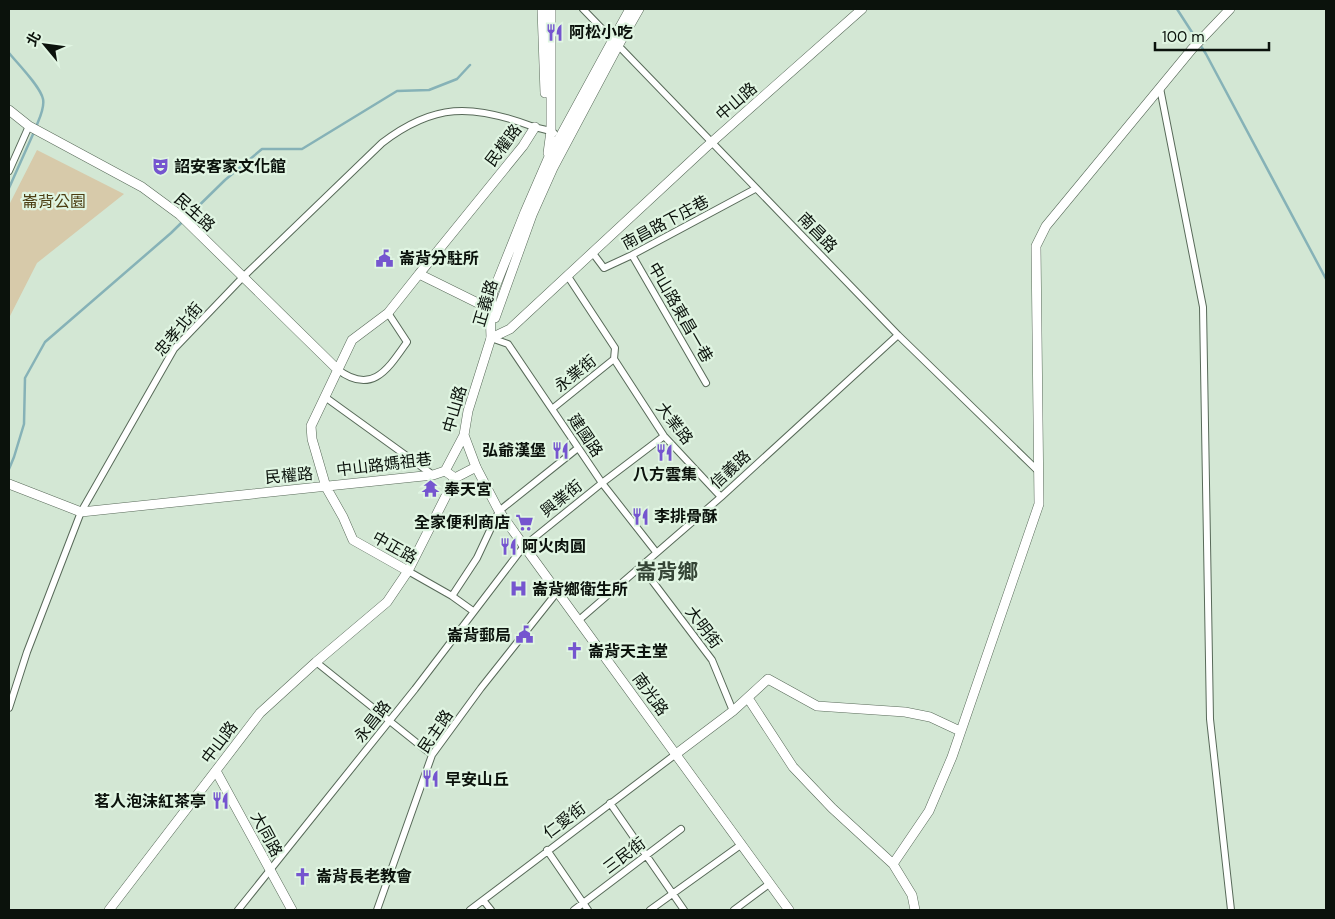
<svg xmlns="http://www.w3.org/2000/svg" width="1335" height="919" viewBox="0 0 1335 919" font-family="'DM Sans','Noto Sans TC',sans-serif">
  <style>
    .green { fill: #d7caaa }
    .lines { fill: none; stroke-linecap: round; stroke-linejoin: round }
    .stream { stroke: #86b2b7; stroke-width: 2.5 }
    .minor-casing { stroke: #586a59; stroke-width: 8 }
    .tertiary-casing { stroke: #586a59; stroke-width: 10 }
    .secondary-casing { stroke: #586a59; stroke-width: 10 }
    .minor { stroke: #fff; stroke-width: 6 }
    .tertiary { stroke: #fff; stroke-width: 9 }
    .secondary { stroke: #fff; stroke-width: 9 }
    .labels { text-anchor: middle; stroke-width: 4.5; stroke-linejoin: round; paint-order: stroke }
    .poi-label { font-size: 16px; font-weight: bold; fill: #0b120c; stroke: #e0f5e2; text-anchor: start }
    .street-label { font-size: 16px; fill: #0b120c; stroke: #e0f5e2 }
    .park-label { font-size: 16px; fill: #4b3d12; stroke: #e0f5e2 }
    .district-label { font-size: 21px; font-weight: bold; fill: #354536; stroke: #e0f5e2 }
  </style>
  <rect width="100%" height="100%" fill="#d3e7d4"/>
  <!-- green -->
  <path class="green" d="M37 150 124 194 37 263 9 318V205Z"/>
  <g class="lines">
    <!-- stream -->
    <path class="stream" d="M1177 9 1206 54 1326 279
      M9 53C18 64 40 86 43 99 45 108 39 119 36 127
      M9 188 34 132
      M9 469 14 457 24 424 25 378 45 342 171 233 225 180 262 149H302L397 91 429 90 457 79 470 65"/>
    <defs>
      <path id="minor" d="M583 9 898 335 1037 470
        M1160 88 1203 307 1210 719 1231 910
        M9 171 29 126
        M592 252 604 268 632 255 755 189
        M632 255 706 383
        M567 275 615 348 614 359
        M491 338 508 344 602 483 656 552
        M614 359 664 436 721 497
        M337 369C372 396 388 369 407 342L388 313
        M325 397 433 475
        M552 409 614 359
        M641 566 712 660 733 711
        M408 571 452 596 473 611
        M452 596 477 558 499 511 578 448
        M579 620 721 497 898 335
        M316 662 432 755
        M9 708 27 652 81 512 174 349 244 276 382 143C434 103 472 104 531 126 539 129 547 129 554 133
        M610 803 684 910
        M547 850 588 910
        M483 900 491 910
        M238 910 415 689 524 546 602 483 664 436
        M377 910 432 755 481 688 558 591
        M470 910 676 754
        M574 910 681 829
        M650 910 742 844
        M734 910 769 884"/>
      <path id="tertiary" d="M542 9 545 93
        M9 110 29 126 142 187 180 215 337 369
        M548 153 551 131V9
        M419 274 523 146 535 127
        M495 318 532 215 553 168 619 44
        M491 338 490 310 493 292 525 212 548 159 614 38
        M476 467 499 511 524 546 789 910
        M9 484 81 512 433 475 445 471
        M408 571 353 540 343 517 326 487 312 439 311 426 352 340 388 313 419 274 496 312
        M748 698 793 767 832 808 893 864 912 895 915 910
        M676 754 733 711 768 679 817 706 905 712 930 717 960 731
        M216 771 292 910
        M893 864 929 811 952 757 1039 504 1036 246 1046 226 1192 49 1230 9"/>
      <path id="secondary" d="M614 38 630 9
        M619 44 639 9
        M455 478 445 471 464 435 468 411 491 338 510 329 704 149 862 9
        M455 478 476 467 464 435
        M109 910 260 713 316 662 387 602 408 571 455 478"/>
    </defs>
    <!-- minor casing -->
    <use href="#minor" class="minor-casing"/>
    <!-- tertiary casing -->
    <use href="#tertiary" class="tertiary-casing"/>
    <!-- secondary casing -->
    <use href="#secondary" class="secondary-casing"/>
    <!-- minor -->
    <use href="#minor" class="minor"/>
    <!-- tertiary -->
    <use href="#tertiary" class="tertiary"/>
    <!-- secondary -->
    <use href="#secondary" class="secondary"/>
  </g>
  <!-- icons -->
  <defs>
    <symbol id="restaurant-bare" viewBox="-9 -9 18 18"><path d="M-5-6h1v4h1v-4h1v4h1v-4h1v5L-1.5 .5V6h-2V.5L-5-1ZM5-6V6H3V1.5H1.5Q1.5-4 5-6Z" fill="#7555cf" stroke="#e0f5e2" stroke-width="2.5" paint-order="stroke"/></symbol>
    <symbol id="theatre-bare" viewBox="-9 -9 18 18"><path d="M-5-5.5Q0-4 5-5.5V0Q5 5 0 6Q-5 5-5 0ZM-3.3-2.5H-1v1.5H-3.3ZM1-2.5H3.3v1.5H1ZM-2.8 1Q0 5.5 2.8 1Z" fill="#7555cf" stroke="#e0f5e2" stroke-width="2.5" paint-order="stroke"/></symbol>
    <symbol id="civic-bare" viewBox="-9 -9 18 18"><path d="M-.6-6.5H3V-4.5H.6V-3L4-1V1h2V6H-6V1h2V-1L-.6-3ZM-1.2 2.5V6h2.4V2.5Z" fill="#7555cf" stroke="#e0f5e2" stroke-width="2.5" paint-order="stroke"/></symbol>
    <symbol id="temple-bare" viewBox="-9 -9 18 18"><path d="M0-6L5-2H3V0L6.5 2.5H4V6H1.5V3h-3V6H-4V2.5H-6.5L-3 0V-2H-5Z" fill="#7555cf" stroke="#e0f5e2" stroke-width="2.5" paint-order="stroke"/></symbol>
    <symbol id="supermarket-bare" viewBox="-9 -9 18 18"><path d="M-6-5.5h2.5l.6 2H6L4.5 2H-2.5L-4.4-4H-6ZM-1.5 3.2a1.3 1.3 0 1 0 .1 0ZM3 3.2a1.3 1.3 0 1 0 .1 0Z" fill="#7555cf" stroke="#e0f5e2" stroke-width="2.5" paint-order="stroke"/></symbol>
    <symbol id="hospital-bare" viewBox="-9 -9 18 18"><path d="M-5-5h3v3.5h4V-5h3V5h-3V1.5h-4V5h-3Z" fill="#7555cf" stroke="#e0f5e2" stroke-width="2.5" paint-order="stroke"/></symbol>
    <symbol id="church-bare" viewBox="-9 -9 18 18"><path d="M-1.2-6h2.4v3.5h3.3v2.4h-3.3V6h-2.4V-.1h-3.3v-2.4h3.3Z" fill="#7555cf" stroke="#e0f5e2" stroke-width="2.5" paint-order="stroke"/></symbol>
  </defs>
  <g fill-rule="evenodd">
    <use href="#restaurant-bare" x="542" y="20" width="25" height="25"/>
    <use href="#theatre-bare" x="148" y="154" width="25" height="25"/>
    <use href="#civic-bare" x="372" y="246" width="25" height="25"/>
    <use href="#restaurant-bare" x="548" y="438" width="25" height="25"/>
    <use href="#restaurant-bare" x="652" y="440" width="25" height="25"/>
    <use href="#temple-bare" x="418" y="476" width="25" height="25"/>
    <use href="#restaurant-bare" x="628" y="504" width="25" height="25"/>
    <use href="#supermarket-bare" x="512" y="510" width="25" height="25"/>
    <use href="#restaurant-bare" x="496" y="534" width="25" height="25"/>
    <use href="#hospital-bare" x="506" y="576" width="25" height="25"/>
    <use href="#civic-bare" x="512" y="622" width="25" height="25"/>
    <use href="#church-bare" x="562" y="638" width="25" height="25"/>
    <use href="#restaurant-bare" x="418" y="766" width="25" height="25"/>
    <use href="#restaurant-bare" x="208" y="788" width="25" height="25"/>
    <use href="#church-bare" x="290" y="864" width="25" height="25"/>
  </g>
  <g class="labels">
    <!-- poi labels -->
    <g class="poi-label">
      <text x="569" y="38">阿松小吃</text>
      <text x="174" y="172">詔安客家文化館</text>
      <text x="399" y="264">崙背分駐所</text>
      <text x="546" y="456" text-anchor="end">弘爺漢堡</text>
      <text x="665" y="480" text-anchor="middle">八方雲集</text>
      <text x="444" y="495">奉天宮</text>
      <text x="654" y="522">李排骨酥</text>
      <text x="510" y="528" text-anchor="end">全家便利商店</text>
      <text x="522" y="552">阿火肉圓</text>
      <text x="532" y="595">崙背鄉衛生所</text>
      <text x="511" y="641" text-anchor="end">崙背郵局</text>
      <text x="588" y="657">崙背天主堂</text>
      <text x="445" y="785">早安山丘</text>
      <text x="206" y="807" text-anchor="end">茗人泡沫紅茶亭</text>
      <text x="316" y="882">崙背長老教會</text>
    </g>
    <!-- street labels -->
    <g class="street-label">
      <text transform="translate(736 101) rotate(-41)" y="6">中山路</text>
      <text transform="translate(503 145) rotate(-53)" y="6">民權路</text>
      <text transform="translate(195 212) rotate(42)" y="6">民生路</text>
      <text transform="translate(665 222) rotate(-28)" y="6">南昌路下庄巷</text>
      <text transform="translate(818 232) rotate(46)" y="6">南昌路</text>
      <text transform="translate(485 303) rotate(-73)" y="6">正義路</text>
      <text transform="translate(681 312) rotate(60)" y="6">中山路東昌一巷</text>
      <text transform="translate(178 329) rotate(-50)" y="6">忠孝北街</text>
      <text transform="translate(575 373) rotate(-39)" y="6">永業街</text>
      <text transform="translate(454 409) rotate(-74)" y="6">中山路</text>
      <text transform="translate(675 423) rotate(52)" y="6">大業路</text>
      <text transform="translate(586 435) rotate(56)" y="6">建國路</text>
      <text transform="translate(384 464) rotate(-7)" y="6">中山路媽祖巷</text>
      <text transform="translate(730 469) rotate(-43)" y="6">信義路</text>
      <text transform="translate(289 475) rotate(-5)" y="6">民權路</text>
      <text transform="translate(561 498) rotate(-39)" y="6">興業街</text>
      <text transform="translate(395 547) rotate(29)" y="6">中正路</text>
      <text transform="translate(704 627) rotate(53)" y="6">大明街</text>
      <text transform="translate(651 694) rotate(54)" y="6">南光路</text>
      <text transform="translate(372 721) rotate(-52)" y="6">永昌路</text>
      <text transform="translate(435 731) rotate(-56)" y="6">民主路</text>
      <text transform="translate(219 742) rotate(-53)" y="6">中山路</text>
      <text transform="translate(564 820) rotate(-37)" y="6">仁愛街</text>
      <text transform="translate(267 834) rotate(62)" y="6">大同路</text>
      <text transform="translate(624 855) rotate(-37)" y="6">三民街</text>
    </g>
    <!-- park labels -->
    <g class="park-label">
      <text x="54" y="207">崙背公園</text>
    </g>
    <!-- district labels -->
    <g class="district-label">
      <text x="667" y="579">崙背鄉</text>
    </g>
  </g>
  <!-- border -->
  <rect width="1335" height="919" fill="none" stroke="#0b120c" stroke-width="20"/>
  <!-- north arrow -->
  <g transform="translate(45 45) rotate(299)" stroke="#e0f5e2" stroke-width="4" paint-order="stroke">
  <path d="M0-4L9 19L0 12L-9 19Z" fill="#0b120c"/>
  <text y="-8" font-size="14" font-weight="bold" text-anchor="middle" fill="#0b120c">北</text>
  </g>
  <!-- scale -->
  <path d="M1155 42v8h114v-8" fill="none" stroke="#0b120c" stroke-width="2.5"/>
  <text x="1162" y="42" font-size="15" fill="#0b120c" stroke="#e0f5e2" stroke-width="4" paint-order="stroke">100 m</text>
</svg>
